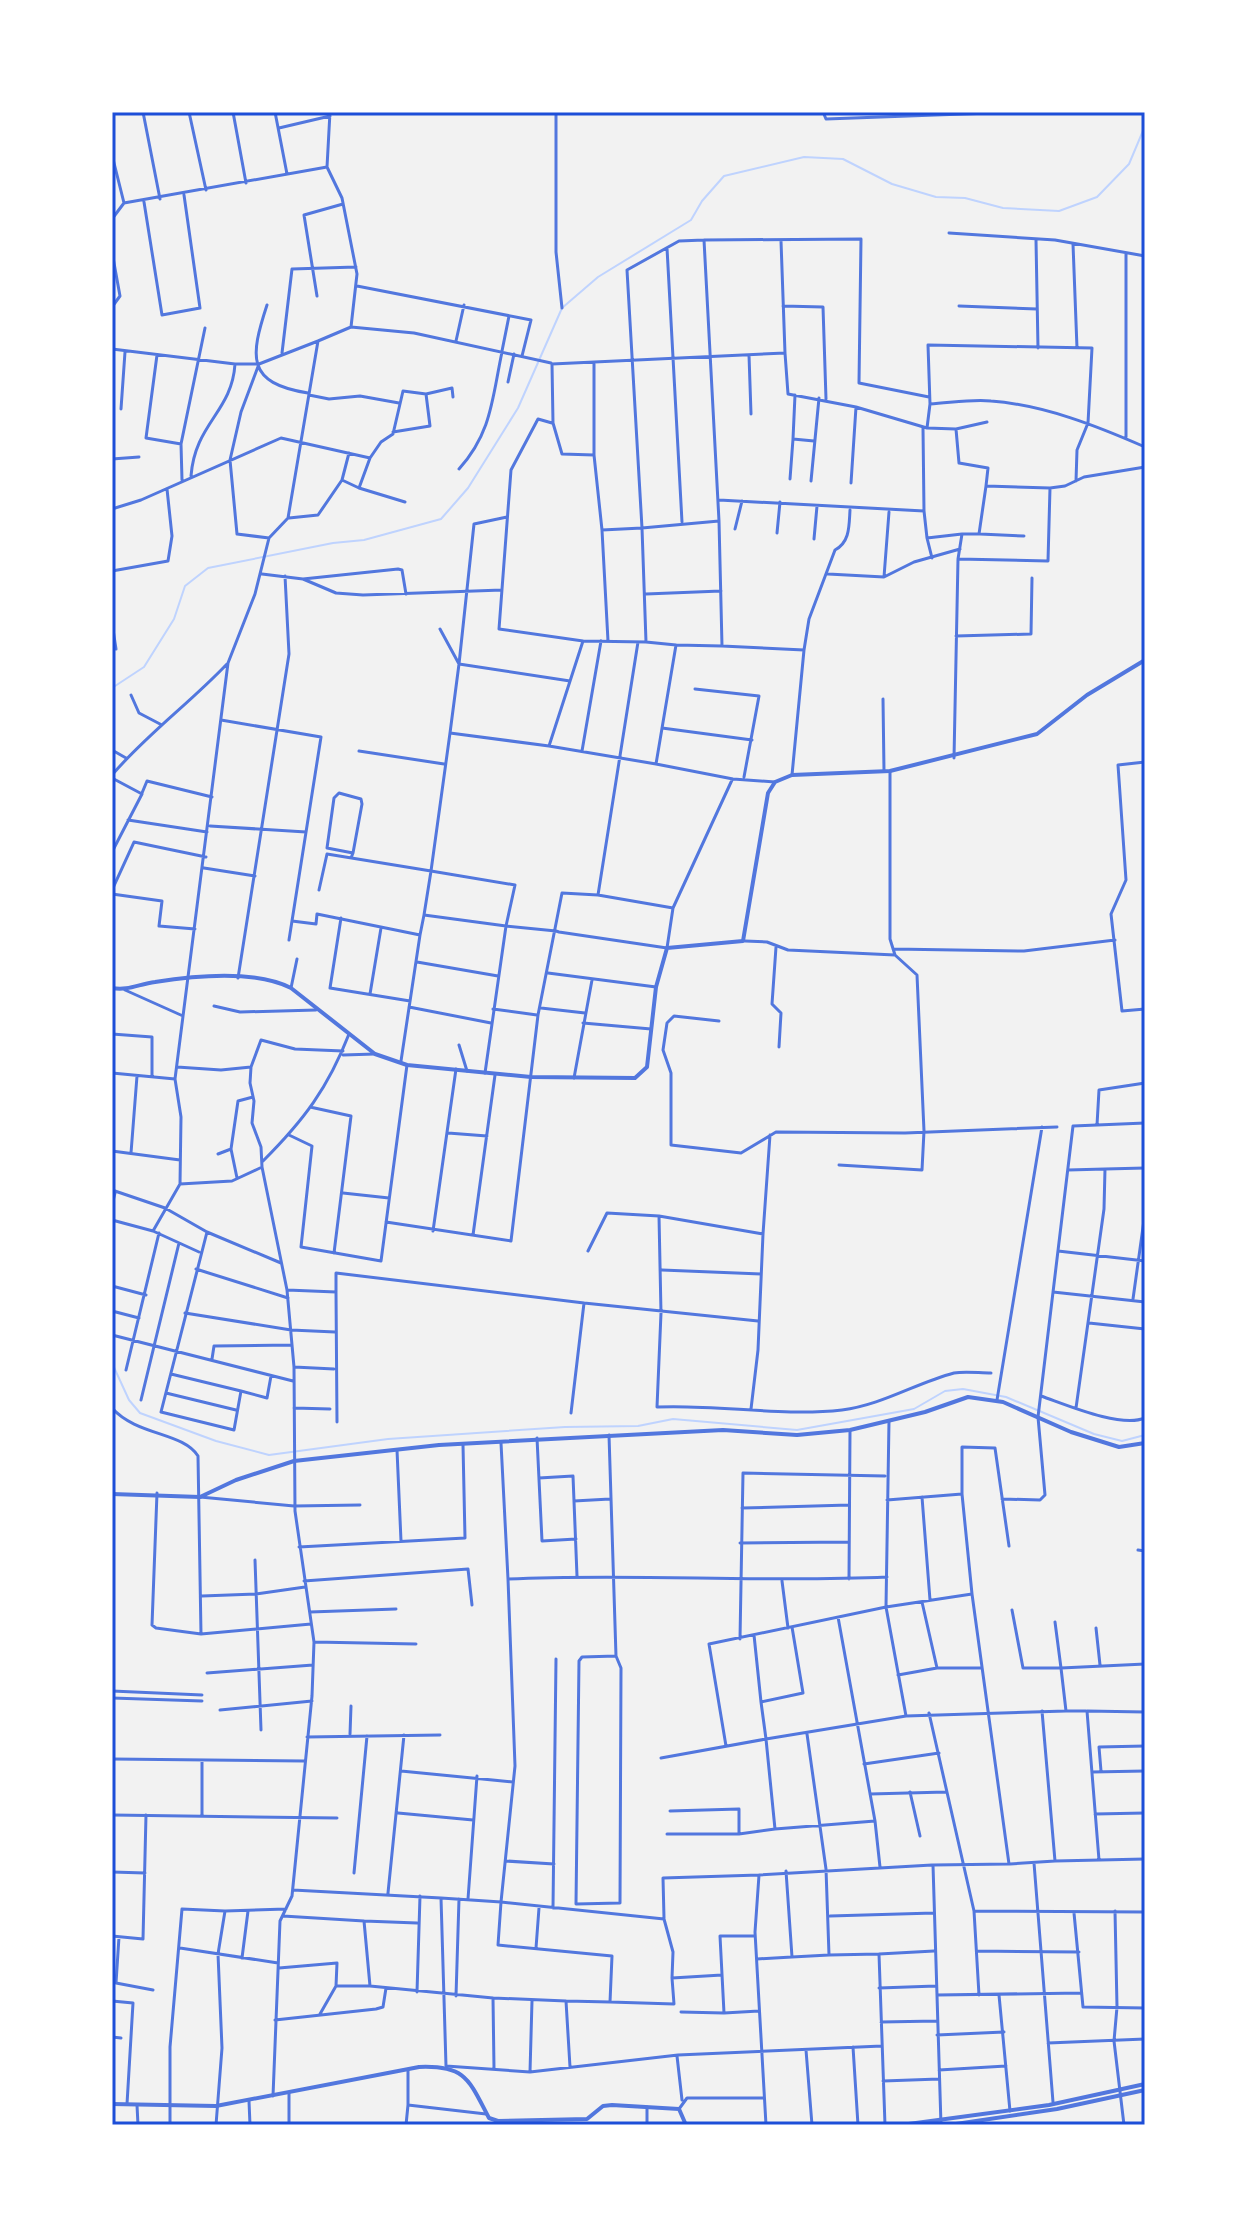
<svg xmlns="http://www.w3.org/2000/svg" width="1257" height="2237" viewBox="0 0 1257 2237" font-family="'Space Grotesk',sans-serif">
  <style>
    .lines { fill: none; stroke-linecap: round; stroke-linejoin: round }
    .stream { stroke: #bfd3fe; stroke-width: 2 }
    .minor { stroke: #5277de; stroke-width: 3 }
    .tertiary { stroke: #5277de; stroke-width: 4 }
    .neatline { fill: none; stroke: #1d4ed8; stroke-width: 3 }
  </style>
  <rect width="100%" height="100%" fill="#f2f2f2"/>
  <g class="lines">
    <!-- stream -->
    <path class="stream" d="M112 688 144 667 174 619 185 586 208 568 333 543 364 540 441 519 468 488 518 408 562 308 598 277 691 220 702 201 724 176 804 157 843 159 892 184 936 197 965 198 1003 208 1059 211 1097 197 1129 164 1145 126
      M112 1363 129 1400 140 1413 216 1441 269 1455 388 1439 565 1427 638 1426 673 1419 797 1430 914 1409 945 1391 963 1389 1006 1397 1094 1434 1122 1441 1145 1435"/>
    <!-- minor -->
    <path class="minor" d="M143 112 160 199
      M189 112 206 190
      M233 112 246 183
      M275 112 287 174
      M556 112V252L562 308
      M823 112 826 119 1018 112
      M112 113 117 112
      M279 128 330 116
      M112 155 124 203 327 167
      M144 202 162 315 200 308 184 195
      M112 219 124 203
      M949 233 1055 240 1145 256
      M704 240 719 521 642 528 627 270 679 241 704 240 861 239 859 383 929 397
      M1036 240 1038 348
      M781 241 785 353
      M1073 244 1077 348
      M667 248 682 522
      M112 252 120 296 112 307
      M357 286 531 320 522 356
      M317 296 304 215 343 204
      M267 305C250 357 246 383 308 393
      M783 306 823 307 826 399
      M959 306 1037 309
      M351 327 414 333 551 363
      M456 341 464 305
      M112 349 235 364H259L318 341
      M502 351 509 316
      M282 353 292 269 356 267
      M157 355 146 438 181 444
      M749 355 751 414
      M259 364 241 412 230 460 237 534 269 538
      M594 364V455
      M508 382 514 354
      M309 395 329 399 360 396 399 403
      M121 409 125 352
      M552 423 538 419 511 470 499 629 583 641
      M927 428 956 429 987 422
      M956 429 959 463 988 468 986 486
      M393 432 430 426 426 394
      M1126 437V253
      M793 439 795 395
      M370 458 381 442 393 434 403 391 426 394 452 388 453 397
      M112 459 139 457
      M459 469C492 432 492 399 502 352
      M191 476C195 423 232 412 235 364
      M790 479 793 439 814 441
      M182 480 181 444 205 328
      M342 480 349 453
      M811 481 819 398
      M1076 481 1077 450 1088 423 1092 348 928 345 930 404C950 403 971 399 991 401 1044 405 1097 426 1145 447
      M851 483 856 407
      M359 488 405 502
      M719 500 924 511 923 428
      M112 509 141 500 281 438 370 458 359 488 342 480 318 515 289 518
      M924 511 927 538 962 534
      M889 512 884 577 914 562 960 549
      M507 517 474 524 459 664 570 681
      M735 529 742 501
      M602 530 608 641
      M777 533 780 502
      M980 534 1024 536
      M927 538 932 558
      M814 539 817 506
      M958 559 1048 561 1050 488
      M112 571 168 561 172 536 167 489
      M262 574 303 579 336 593 363 595 502 590
      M828 574 884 577
      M303 579 398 569 402 570 406 594
      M646 594 721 591
      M112 623 116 649
      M440 629 459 664 450 733
      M956 636 1031 634 1032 578
      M646 642 583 641 549 746 656 764
      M676 645 722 646 719 521
      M722 646 804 650 792 775
      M804 650 809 619 835 550C850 542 849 526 850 510
      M695 689 759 696 744 777
      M131 695 139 713 160 724
      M883 699 884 771
      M221 720 321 737 289 940
      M662 728 752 740
      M112 750 126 758
      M359 751 444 764
      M582 751 601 641
      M954 758 958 559 962 534H979L986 486 1050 488 1065 486 1084 477 1145 467
      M1145 762 1118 765 1126 880 1111 914 1122 1011 1145 1009
      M112 775C147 734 190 703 227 664
      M112 778 142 794 112 852
      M775 782 733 779 656 764 676 645 646 642 642 528 602 530 594 455 562 454 553 423 552 364 785 353 788 394 856 407 927 428 930 404
      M142 793 147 781 212 797
      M128 820 207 832
      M210 826 306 832
      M351 858 353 853 362 804 361 799 339 793 334 798 327 848 353 853
      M204 868 255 876
      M112 890 134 842 206 857
      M319 890 327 854 431 871 450 733 549 746
      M112 894 162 901 159 926 195 929
      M598 895 638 642
      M673 908 732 780
      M341 918 330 988 410 1001
      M292 921 316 924 317 914 420 935 401 1061
      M420 935 424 915 506 926 485 1073
      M745 941 767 942 788 950 895 955
      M776 947 772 1004 781 1013 779 1047
      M893 949 1024 951 1115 940
      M417 962 498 976
      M548 973 656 987
      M238 978 289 654 285 576
      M291 988 297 959
      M125 990 183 1016
      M370 994 381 928
      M214 1006 240 1012 316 1010
      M409 1007 491 1023
      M541 1008 585 1013
      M493 1009 537 1015
      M719 1021 674 1016 667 1023 663 1050 671 1073V1145L741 1153 776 1132 905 1133 1057 1127
      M583 1023 651 1029
      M112 1034 152 1037V1076
      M459 1045 467 1071
      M343 1055 375 1054
      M177 1067 221 1070 251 1067
      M112 1073 175 1079
      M574 1078 592 980
      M310 1107 351 1116 334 1253
      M1097 1125 1099 1090 1145 1083
      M448 1133 487 1136
      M289 1135 312 1146 301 1247 381 1261 407 1065
      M770 1135 763 1234 659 1216 661 1313 657 1407C718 1404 781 1417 842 1410 882 1405 916 1383 954 1373 965 1371 979 1373 991 1373
      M112 1151 180 1160
      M131 1153 137 1076
      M218 1154 231 1149
      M263 1161C304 1120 328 1088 349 1034
      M839 1165 922 1170 924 1131 917 975 895 955 890 939V771
      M1105 1169 1145 1168
      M1068 1170 1105 1169 1104 1209 1076 1408
      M237 1178 231 1149 238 1101 253 1097
      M180 1184 181 1117 175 1079 228 663 255 594 269 538 288 518 318 341 351 327 357 274 342 198 327 167 330 112
      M112 1190 165 1208 207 1232 281 1263
      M343 1193 389 1198
      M112 1205 115 1193
      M1144 1213 1145 1201
      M112 1220 153 1231
      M386 1222 511 1241 538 1015 562 893 598 895 673 908 667 948 559 932 556 931 506 926 515 885 431 871 424 915
      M433 1231 456 1069
      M207 1232 161 1412 234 1430 241 1391 267 1398 271 1376
      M473 1235 495 1075
      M588 1251 607 1213 659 1216
      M1058 1251 1145 1261
      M199 1252 153 1231 180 1184 232 1181 260 1168
      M196 1269 288 1298
      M662 1270 761 1274
      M112 1286 146 1295
      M287 1290 336 1292 337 1422
      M336 1292V1273L584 1303
      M1053 1292 1145 1302
      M1133 1299 1145 1213
      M112 1311 139 1318
      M185 1313 291 1330 335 1332
      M1089 1323 1145 1329
      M112 1335 293 1381
      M212 1359 214 1346 292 1345
      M294 1367 334 1369
      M126 1370 159 1233
      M171 1374 241 1391
      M166 1393 236 1410
      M1041 1396C1067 1405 1120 1428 1145 1418
      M141 1400 179 1243
      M997 1400 1042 1127
      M112 1408C137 1436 183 1432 198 1456L201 1634 156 1628 152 1625 157 1493
      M294 1408 330 1409
      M751 1409 758 1350 763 1234
      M571 1413 584 1303 758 1321
      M889 1421 886 1607 906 1716 1066 1711 1061 1668 1145 1664
      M609 1435 616 1656 621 1668 620 1903 576 1904 579 1661 582 1657 616 1656
      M537 1438 542 1541 576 1539
      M501 1443 508 1579
      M397 1450 401 1541
      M539 1478 573 1476 577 1576
      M962 1494V1447L995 1448 1009 1546
      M200 1497 294 1506 360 1505
      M922 1497 930 1600
      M1002 1499 1040 1500 1045 1495 1038 1417 1073 1126 1145 1123
      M887 1500 962 1494 972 1594
      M574 1501 610 1499
      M742 1508 849 1505
      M740 1543 849 1542
      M299 1547 465 1538 463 1445
      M1138 1550 1145 1551
      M255 1560 261 1730
      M849 1579 850 1431
      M304 1581 468 1569 472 1605
      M782 1581 788 1628
      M202 1596 256 1594 305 1587
      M922 1602 937 1668H981
      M1012 1610 1023 1668H1061L1055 1622
      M310 1612 396 1609
      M1096 1628 1100 1665
      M201 1634 311 1624
      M754 1635 761 1702
      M740 1639 743 1473 885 1476
      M314 1642 416 1644
      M207 1673 313 1665
      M898 1675 937 1668
      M112 1691 202 1695
      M112 1698 202 1701
      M220 1710 312 1701
      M1066 1711H1086
      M929 1713 974 1911 979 1995
      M350 1734 351 1706
      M807 1734 826 1869 829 1955 879 1954
      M307 1737 440 1735
      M726 1746 709 1644 886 1607 972 1594 1009 1864 933 1865 941 2125
      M661 1758 766 1739 761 1702 803 1693 792 1627
      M112 1759 304 1761
      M864 1764 939 1753
      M401 1771 513 1782
      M1101 1771 1099 1747 1145 1746
      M1092 1772 1145 1771
      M910 1792 920 1836
      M870 1794 946 1792
      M670 1811 739 1809V1834
      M398 1813 473 1820
      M1095 1814 1145 1813
      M112 1815 337 1818
      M202 1815V1760
      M875 1821 880 1867
      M775 1829 875 1821 838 1617
      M667 1834H739L775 1829 766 1739 906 1716
      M1099 1860 1087 1711 1145 1712
      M506 1861 554 1864
      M1055 1861 1145 1859
      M1034 1863 1053 2102
      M1010 1864 1055 1861 1042 1711
      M786 1871 792 1957 829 1955
      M112 1872 145 1873
      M354 1873 367 1736
      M293 1890 441 1898 446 2066 530 2072 678 2055 882 2046
      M388 1893 404 1735
      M441 1898 501 1902 515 1766 508 1579C634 1573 760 1583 887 1577
      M468 1899 477 1776
      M553 1908 556 1659
      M974 1911 1145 1912
      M1115 1911 1117 2007 1114 2041 1124 2125
      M1074 1913 1083 2007 1145 2008
      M283 1916 364 1921 370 1986 493 1998 494 2068
      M830 1916 934 1913
      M664 1918 663 1878 759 1875
      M364 1921 417 1923
      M112 1936 143 1939 146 1815
      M119 1937 116 1983 153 1990
      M180 1948 278 1963
      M536 1948 539 1908
      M977 1951 1079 1952
      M242 1958 248 1911
      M757 1959 792 1957
      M279 1968 337 1963 336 1986
      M879 1988 936 1986
      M417 1992 420 1896
      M937 1995 1081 1993
      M999 1995 1010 2111
      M456 1996 459 1899
      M493 1998 566 2001 570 2067
      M112 2001 133 2003 127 2104
      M566 2001 610 2002 612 1956 498 1945 501 1902 664 1919 673 1952 672 1978
      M610 2002 674 2004 672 1978 722 1975
      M681 2012 724 2013 720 1936H755
      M724 2013 759 2011
      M320 2014 336 1986H370
      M275 2020 376 2009 383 2007 386 1988
      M881 2022 937 2021
      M937 2035 1004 2032
      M112 2037 121 2038
      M1048 2043 1145 2039
      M853 2047 858 2125
      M806 2050 812 2125
      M677 2056 682 2100
      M408 2070V2105L486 2114
      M939 2070 1006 2066
      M530 2072 532 2001
      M883 2081 939 2079
      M273 2096 280 1921 292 1896 312 1696 314 1642 295 1511 294 1367 287 1290 262 1167 261 1147 252 1123 254 1101 250 1083 251 1067 261 1040 295 1049 343 1051
      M249 2101 250 2125
      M137 2105 138 2125
      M679 2109 687 2098H764
      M170 2125V2047L182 1909 225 1911
      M216 2125 222 2048 218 1954 225 1911 286 1909
      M289 2125V2093
      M406 2125 408 2105
      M647 2125V2107
      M766 2125 755 1932 759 1875 932 1865
      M885 2125 879 1954 934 1951"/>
    <!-- tertiary -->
    <path class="tertiary" d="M112 988C128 991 139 984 155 982 193 976 255 970 291 988L375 1054 407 1065 531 1077 635 1078 647 1067 656 987 667 948 743 941 768 793 775 782 792 775 890 771 1037 734 1087 695 1145 660
      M112 1494 200 1497 236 1480 294 1461 439 1445 723 1430 797 1435 850 1430 925 1412 968 1397 1003 1402 1071 1432 1119 1447 1145 1443
      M112 2104 216 2106 419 2067C466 2065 469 2080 489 2118L498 2121 587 2119 603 2106 612 2105 679 2109 686 2125
      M901 2125 1049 2105 1145 2084
      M949 2125 1057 2109 1145 2090"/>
  </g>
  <!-- border -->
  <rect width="1257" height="2237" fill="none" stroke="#ffffff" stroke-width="228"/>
  <rect x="114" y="114" width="1029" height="2009" class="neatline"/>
</svg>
